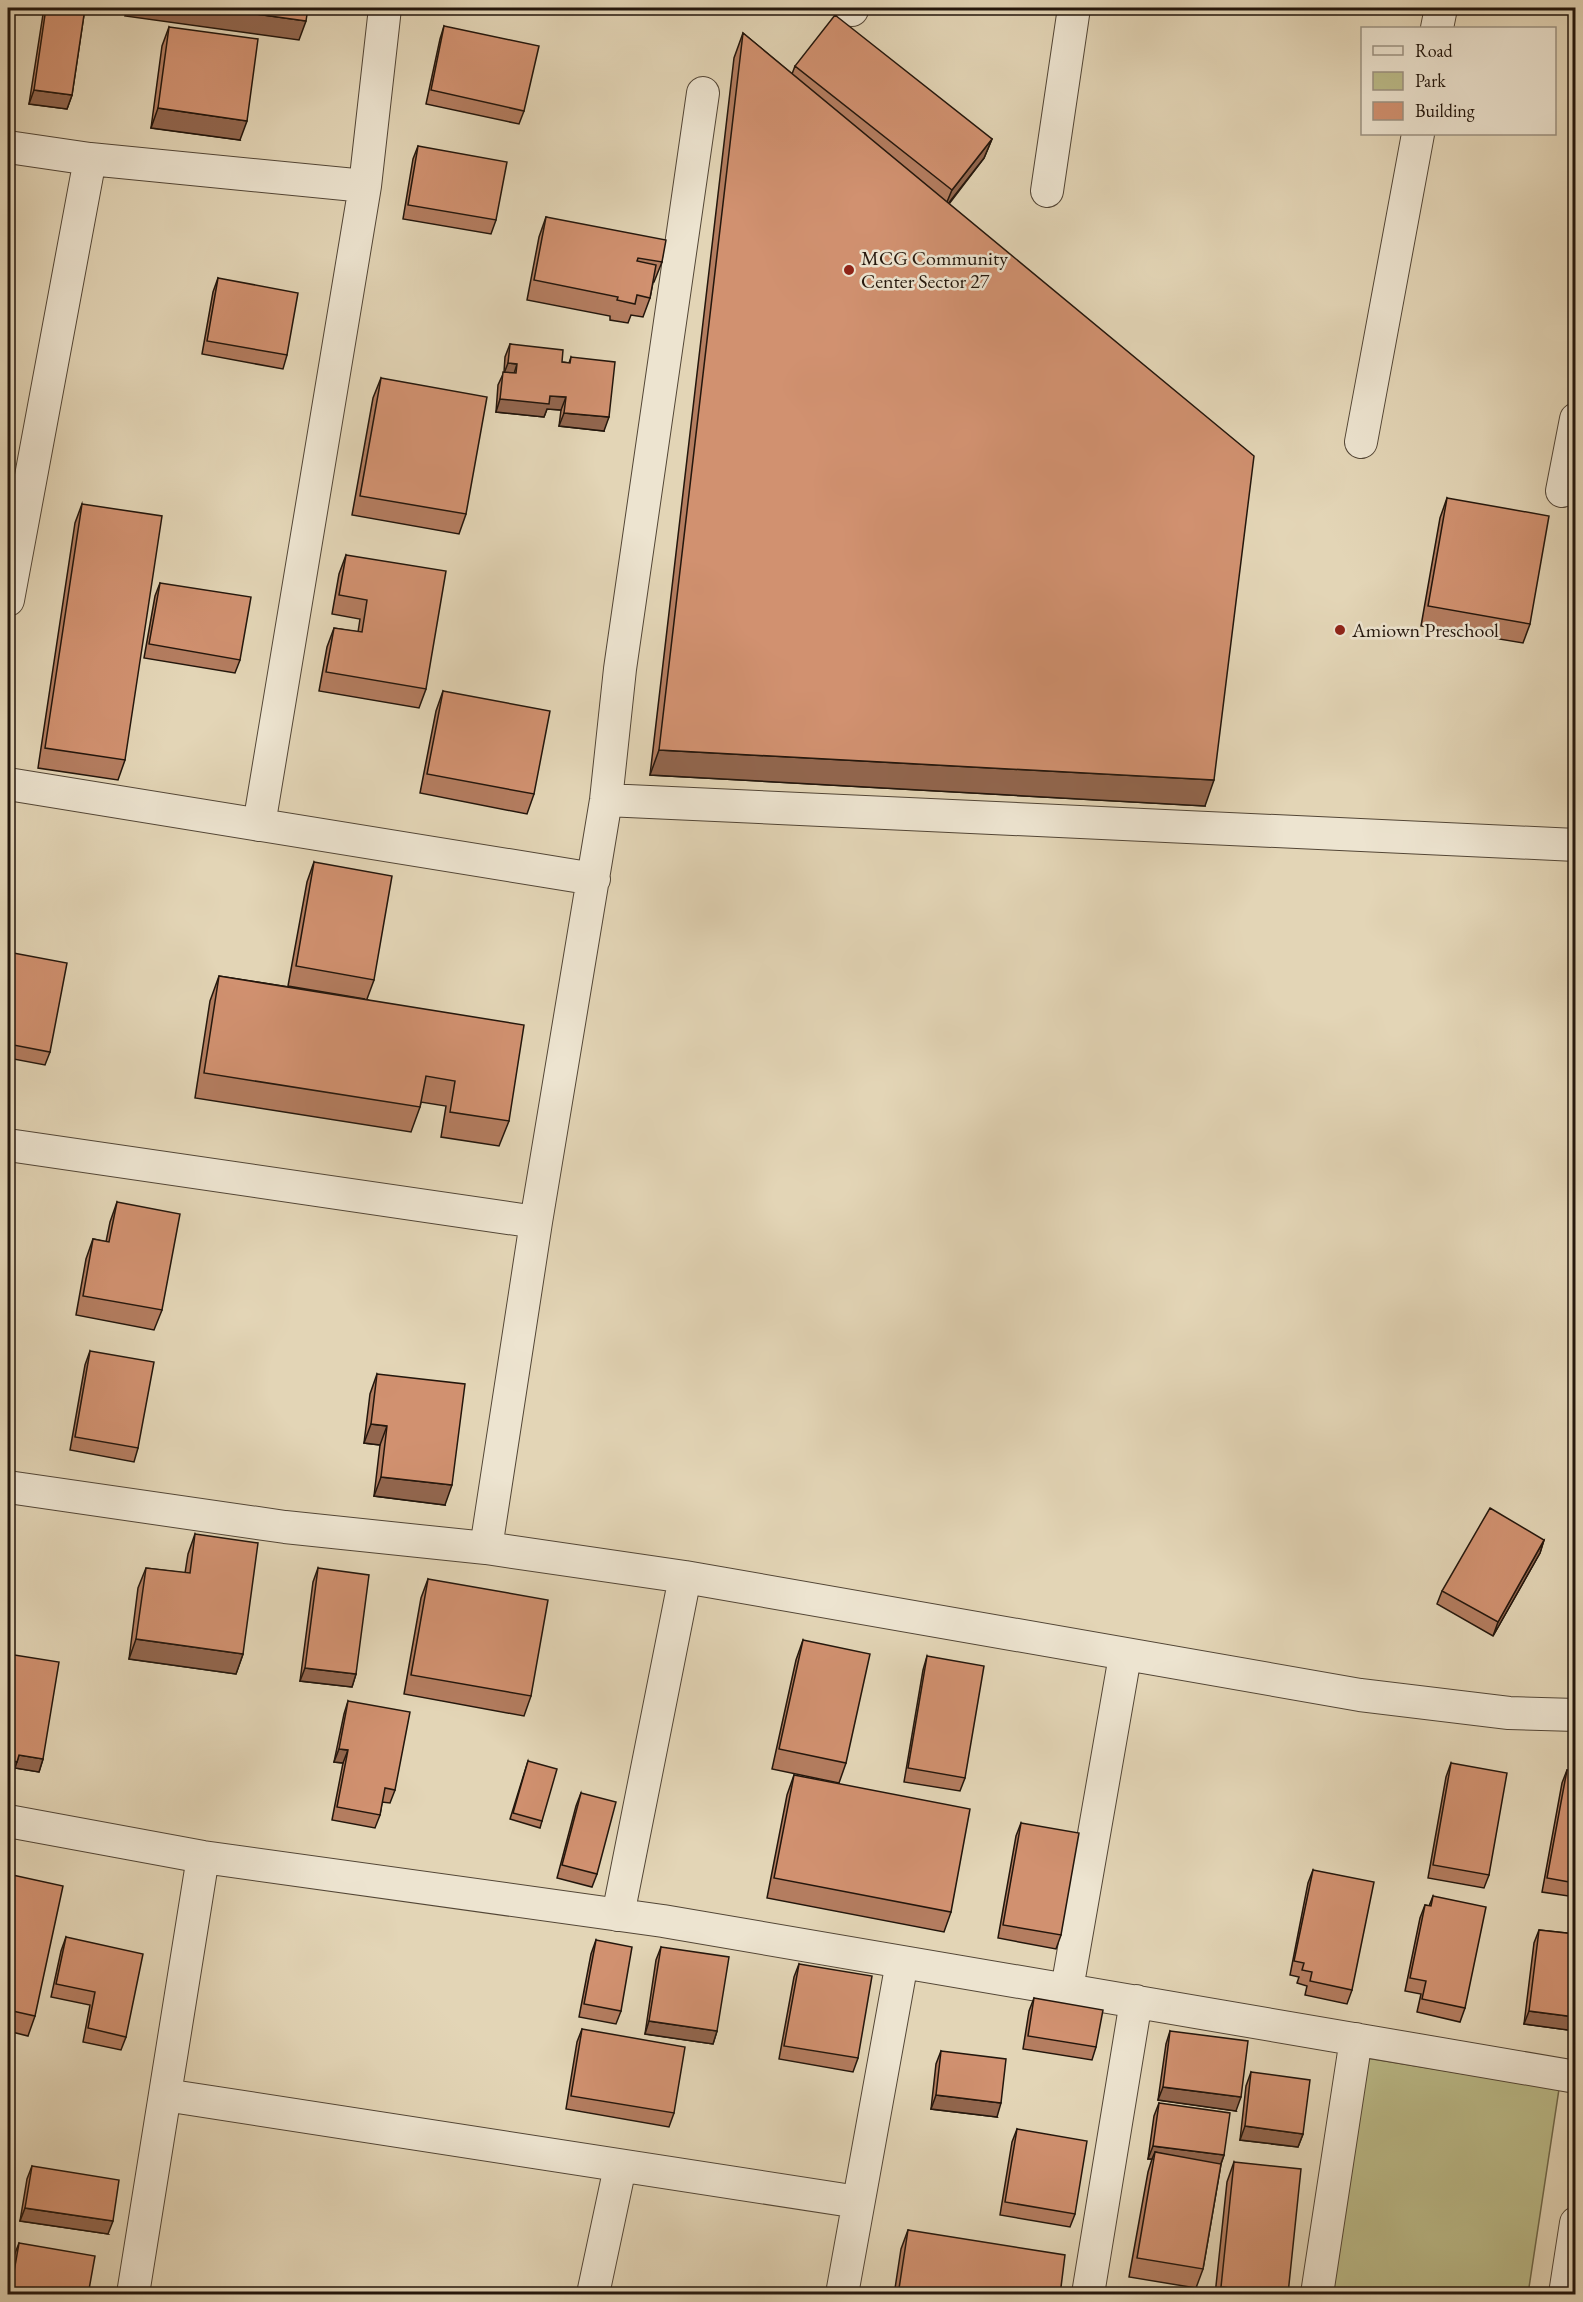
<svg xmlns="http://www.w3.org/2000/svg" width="1583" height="2302" viewBox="0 0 1583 2302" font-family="'EB Garamond',serif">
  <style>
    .green { fill: #bbbb89; stroke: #6f684a; stroke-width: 1.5 }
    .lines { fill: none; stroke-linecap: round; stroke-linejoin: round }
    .street-casing { stroke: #534636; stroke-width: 34 }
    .street { stroke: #ede4d0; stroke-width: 32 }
    .wall { fill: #b47d60; stroke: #23160c; stroke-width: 1.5 }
    .shaded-wall { fill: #92664e; stroke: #23160c; stroke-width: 1.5 }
    .building { fill: #d19170; stroke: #23160c; stroke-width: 1.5 }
    .poi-dot { fill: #8f2418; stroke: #ede4d0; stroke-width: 2 }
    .labels { text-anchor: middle; stroke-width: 5; stroke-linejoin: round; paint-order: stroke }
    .poi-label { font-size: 20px; fill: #23160c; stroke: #ede4d0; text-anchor: start }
  </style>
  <rect width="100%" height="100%" fill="#e3d5b6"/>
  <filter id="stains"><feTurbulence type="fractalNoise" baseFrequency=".00333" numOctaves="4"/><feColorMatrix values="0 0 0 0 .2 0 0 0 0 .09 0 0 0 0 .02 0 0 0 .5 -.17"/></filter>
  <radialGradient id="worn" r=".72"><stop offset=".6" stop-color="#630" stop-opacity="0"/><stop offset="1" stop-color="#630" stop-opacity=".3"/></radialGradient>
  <!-- green -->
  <path class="green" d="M1360 2057 1559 2089 1528 2294H1328Z"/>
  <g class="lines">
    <defs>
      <path id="street" d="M852 10V8
        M1437 28 1441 8
        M8 147 90 159 365 186
        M1047 191 1074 8
        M1361 442 1418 134
        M1562 491 1576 419
        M8 600 90 159
        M8 784 594 879
        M606 800 1576 845
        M259 825 365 186 385 8
        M8 1145 536 1222
        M8 1487 285 1527 486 1548 685 1577 1360 1695 1509 1713 1576 1715
        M486 1548 536 1222 606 800 620 669 703 93
        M8 1821 203 1857 663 1921 1576 2077
        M618 1915 685 1577
        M1067 1989 1125 1656
        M165 2095 858 2202
        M133 2294 203 1857
        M593 2294 620 2167
        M842 2294 902 1962
        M1088 2294 1136 2001
        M1317 2294 1356 2039
        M1565 2294 1576 2223"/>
    </defs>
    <!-- street casing -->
    <use href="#street" class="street-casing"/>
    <!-- street -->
    <use href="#street" class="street"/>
  </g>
  <!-- wall -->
  <path class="wall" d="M44 8H85L72 95 67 109 29 104Z
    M444 26 524 111 519 124 426 104 440 39Z
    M169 27 240 140 151 128 162 46Z
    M743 33 792 74 795 66 992 139 984 158 949 204 1205 806 650 775 734 58Z
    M418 146 496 220 491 234 403 219 413 159Z
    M546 217 662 262 654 282H653L650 298 643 317 631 315 628 323 610 320V316L527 300 539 237Z
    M218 278 287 355 283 369 202 354 213 292Z
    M510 344 562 362 569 363 571 357 604 431 559 426 561 410 547 409 544 417 496 412 498 385 504 372 505 357Z
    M381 378 466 514 459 534 352 515 373 398Z
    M1447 498 1530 624 1523 643 1421 626 1440 518Z
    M82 504 125 760 118 780 38 768 75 523Z
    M346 555 426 689 419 708 319 691 327 647 334 628 358 632 360 619 332 614 339 574Z
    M160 583 240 660 235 673 144 658 155 596Z
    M443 691 534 794 527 814 420 793 436 711Z
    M314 862 374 980 367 999 509 1121 499 1146 441 1137 446 1106 421 1102 420 1107 411 1132 195 1098 210 1001 219 976 365 999 288 986 307 882Z
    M8 952 50 1052 45 1065 8 1058Z
    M117 1202 162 1310 154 1330 76 1315 86 1259 93 1239 106 1242 110 1222Z
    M90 1351 138 1448 134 1462 70 1450 85 1365Z
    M377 1374 445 1505 374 1496 380 1445 364 1443 370 1394Z
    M195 1534 243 1654 236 1674 129 1659 138 1588 146 1568 185 1573 188 1554Z
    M1544 1540 1540 1553 1493 1636 1437 1604 1442 1591Z
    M318 1568 356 1674 352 1687 300 1681 313 1582Z
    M428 1579 531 1696 524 1716 404 1694 421 1598Z
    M803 1640 846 1763 839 1783 772 1769 796 1660Z
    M8 1654 43 1759 39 1772 15 1768 12 1775 8 1774Z
    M927 1656 965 1778 960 1791 904 1782 923 1670Z
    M348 1701 395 1790 390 1803 382 1802 380 1815 375 1828 332 1820 343 1763 334 1762 344 1714Z
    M528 1761 542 1821 540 1828 510 1819Z
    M1451 1763 1489 1875 1484 1888 1428 1878 1446 1777Z
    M1567 1770 1575 1771V1897L1542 1892 1562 1783Z
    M794 1775 951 1912 944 1932 767 1898 787 1795Z
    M581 1793 597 1874 592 1887 557 1878 576 1806Z
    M1021 1823 1061 1935 1056 1949 998 1938 1016 1836Z
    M1313 1870 1352 1990 1347 2004 1305 1995 1307 1986 1297 1983 1299 1977 1290 1975 1308 1883Z
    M8 1874 35 2016 28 2036 8 2031Z
    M1433 1896 1465 2008 1460 2022 1417 2012 1421 1994 1405 1991 1420 1918 1425 1905 1429 1906Z
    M1539 1930 1575 1934V2031L1524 2024 1534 1943Z
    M66 1937 126 2037 121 2050 83 2042 90 2005 51 1997 61 1951Z
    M596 1940 621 2011 616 2024 579 2017 591 1954Z
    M661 1947 717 2031 713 2044 645 2034 656 1960Z
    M799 1964 858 2058 853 2072 779 2059 794 1977Z
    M1034 1998 1096 2047 1092 2060 1023 2049 1029 2011Z
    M582 2029 674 2113 669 2127 566 2109 577 2042Z
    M1170 2031 1236 2111 1158 2100 1166 2044Z
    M941 2051 997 2117 931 2109 936 2064Z
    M1251 2072 1303 2134 1298 2147 1240 2140 1246 2086Z
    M1159 2103 1224 2155 1221 2164 1203 2269 1196 2288 1129 2277 1148 2172 1152 2159H1148L1154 2116Z
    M1017 2129 1075 2214 1070 2227 1000 2215 1012 2142Z
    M1234 2162 1287 2295H1215L1227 2182Z
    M32 2166 108 2234 20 2221 27 2179Z
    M908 2230 1060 2295H894L901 2249Z
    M19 2243 88 2295H8L14 2256Z"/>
  <!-- shaded-wall -->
  <path class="shaded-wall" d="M128 8H214L306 21 299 40 125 16Z
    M34 90 72 95 67 109 29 104Z
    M158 108 247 121 240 140 151 128Z
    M992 139 984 158 944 209 952 190Z
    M508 363 517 364 513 377 503 376Z
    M550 396 566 397 561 410 547 409 544 417 496 412 500 399Z
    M564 413 609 417 604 431 559 426Z
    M659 750 1214 780 1205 806 650 775Z
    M371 1424 387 1426 380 1445 364 1443Z
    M381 1477 452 1485 445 1505 374 1496Z
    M1544 1540 1540 1553 1493 1636 1498 1622Z
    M136 1639 243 1654 236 1674 129 1659Z
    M305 1668 356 1674 352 1687 300 1681Z
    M339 1749 348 1750 343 1763 334 1762Z
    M19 1755 43 1759 39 1772 15 1768Z
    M1529 2011 1575 2017V2031L1524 2024Z
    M649 2021 717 2031 713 2044 645 2034Z
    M1163 2087 1241 2097 1236 2111 1158 2100Z
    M936 2095 1001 2103 997 2117 931 2109Z
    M1245 2126 1303 2134 1298 2147 1240 2140Z
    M1153 2146 1224 2155 1219 2169 1155 2152 1152 2159H1148Z
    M25 2208 113 2221 108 2234 20 2221Z
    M1221 2287 1288 2294 1287 2295H1218Z"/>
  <!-- building -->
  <path class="building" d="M46 8H85L72 95 34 90Z
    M214 8H308L306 21Z
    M835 15 992 139 952 190 795 66Z
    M444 26 539 46 524 111 431 90Z
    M169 27 258 39 247 121 158 108Z
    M743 33 1254 456 1214 780 659 750Z
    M418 146 507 162 496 220 408 205Z
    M546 217 666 240 662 262 638 258 637 261 656 265 650 298 637 295 635 304 617 300 618 297 534 280Z
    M218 278 298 293 287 355 207 341Z
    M510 344 563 350 562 362 570 363 571 357 615 362 609 417 564 413 566 397 550 396 549 404 500 399 503 372 516 373 517 364 508 363Z
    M381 378 487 397 466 514 360 496Z
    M1447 498 1549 516 1530 624 1428 606Z
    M82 504 162 516 125 760 45 748Z
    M346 555 446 571 426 689 326 672 334 628 362 632 367 600 339 595Z
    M160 583 251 597 240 660 149 644Z
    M443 691 550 711 534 794 427 774Z
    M314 862 392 876 374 980 296 966Z
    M8 952 67 963 50 1052 8 1044Z
    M219 976 524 1025 509 1121 450 1112 455 1081 426 1076 420 1107 204 1073Z
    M117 1202 180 1214 162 1310 83 1296 93 1239 109 1242Z
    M90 1351 154 1362 138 1448 75 1437Z
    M377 1374 465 1384 452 1485 381 1477 387 1426 371 1424Z
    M1490 1508 1544 1540 1498 1622 1442 1591Z
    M195 1534 258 1543 243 1654 136 1639 146 1568 190 1573Z
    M318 1568 369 1575 356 1674 305 1668Z
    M428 1579 548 1600 531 1696 411 1675Z
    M803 1640 870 1654 846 1763 779 1749Z
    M8 1654 59 1662 43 1759 19 1755 17 1762 8 1760Z
    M927 1656 984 1666 965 1778 908 1768Z
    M348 1701 410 1712 395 1790 385 1788 380 1815 337 1807 348 1750 339 1749Z
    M528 1761 557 1769 542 1821 513 1813Z
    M1451 1763 1507 1773 1489 1875 1433 1865Z
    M1567 1770 1575 1771V1883L1547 1878Z
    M794 1775 970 1809 951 1912 774 1878Z
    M581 1793 616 1802 597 1874 562 1865Z
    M1021 1823 1079 1833 1061 1935 1003 1925Z
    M1313 1870 1374 1882 1352 1990 1310 1981 1312 1972 1302 1970 1304 1963 1294 1961Z
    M8 1874 63 1886 35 2016 8 2010Z
    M1433 1896 1486 1907 1465 2008 1422 1999 1426 1981 1410 1978 1425 1905 1431 1906Z
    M1539 1930 1575 1934V2017L1529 2011Z
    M66 1937 143 1954 126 2037 88 2028 95 1992 56 1984Z
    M596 1940 632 1947 621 2011 584 2004Z
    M661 1947 729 1957 717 2031 649 2021Z
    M799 1964 872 1976 858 2058 784 2046Z
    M1034 1998 1103 2010 1096 2047 1028 2036Z
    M582 2029 685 2047 674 2113 571 2096Z
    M1170 2031 1248 2041 1241 2097 1163 2087Z
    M941 2051 1006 2059 1001 2103 936 2095Z
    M1251 2072 1310 2080 1303 2134 1245 2126Z
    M1159 2103 1230 2113 1224 2155 1153 2146Z
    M1017 2129 1087 2141 1075 2214 1005 2202Z
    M1155 2152 1221 2164 1203 2269 1137 2258Z
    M1234 2162 1301 2169 1288 2294 1221 2287Z
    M32 2166 119 2180 113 2221 25 2208Z
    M908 2230 1065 2255 1060 2295H898Z
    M19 2243 95 2256 88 2295H43L11 2289Z"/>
  <!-- markers -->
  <g class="poi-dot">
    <circle cx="849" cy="270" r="6"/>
    <circle cx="1340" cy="630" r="6"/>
  </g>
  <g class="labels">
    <!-- poi labels -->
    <g class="poi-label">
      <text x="861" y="265">MCG Community<tspan x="861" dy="23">Center Sector 27</tspan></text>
      <text x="1352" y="637">Amiown Preschool</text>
    </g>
  </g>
  <!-- margin -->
  <rect width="1583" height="2302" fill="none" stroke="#e3d5b6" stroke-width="30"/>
  <rect x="9" y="9" width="1565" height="2284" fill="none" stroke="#23160c" stroke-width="3"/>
  <rect x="15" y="15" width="1553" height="2272" fill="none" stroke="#23160c" stroke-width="1.5"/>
  <!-- legend -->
  <rect x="1361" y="27" width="195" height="108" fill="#ede4d0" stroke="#9c9282" stroke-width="1.5"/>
  <rect x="1373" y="46" width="30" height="9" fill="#ede4d0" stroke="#9c9282" stroke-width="1.5"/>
  <text x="1415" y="57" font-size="18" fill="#23160c">Road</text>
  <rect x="1373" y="72" width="30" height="18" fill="#bbbb89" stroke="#9c9282" stroke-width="1.5"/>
  <text x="1415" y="87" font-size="18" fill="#23160c">Park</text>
  <rect x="1373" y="102" width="30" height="18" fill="#d19170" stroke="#9c9282" stroke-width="1.5"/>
  <text x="1415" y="117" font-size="18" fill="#23160c">Building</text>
  <rect width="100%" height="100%" filter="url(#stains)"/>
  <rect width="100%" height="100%" fill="url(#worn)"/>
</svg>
